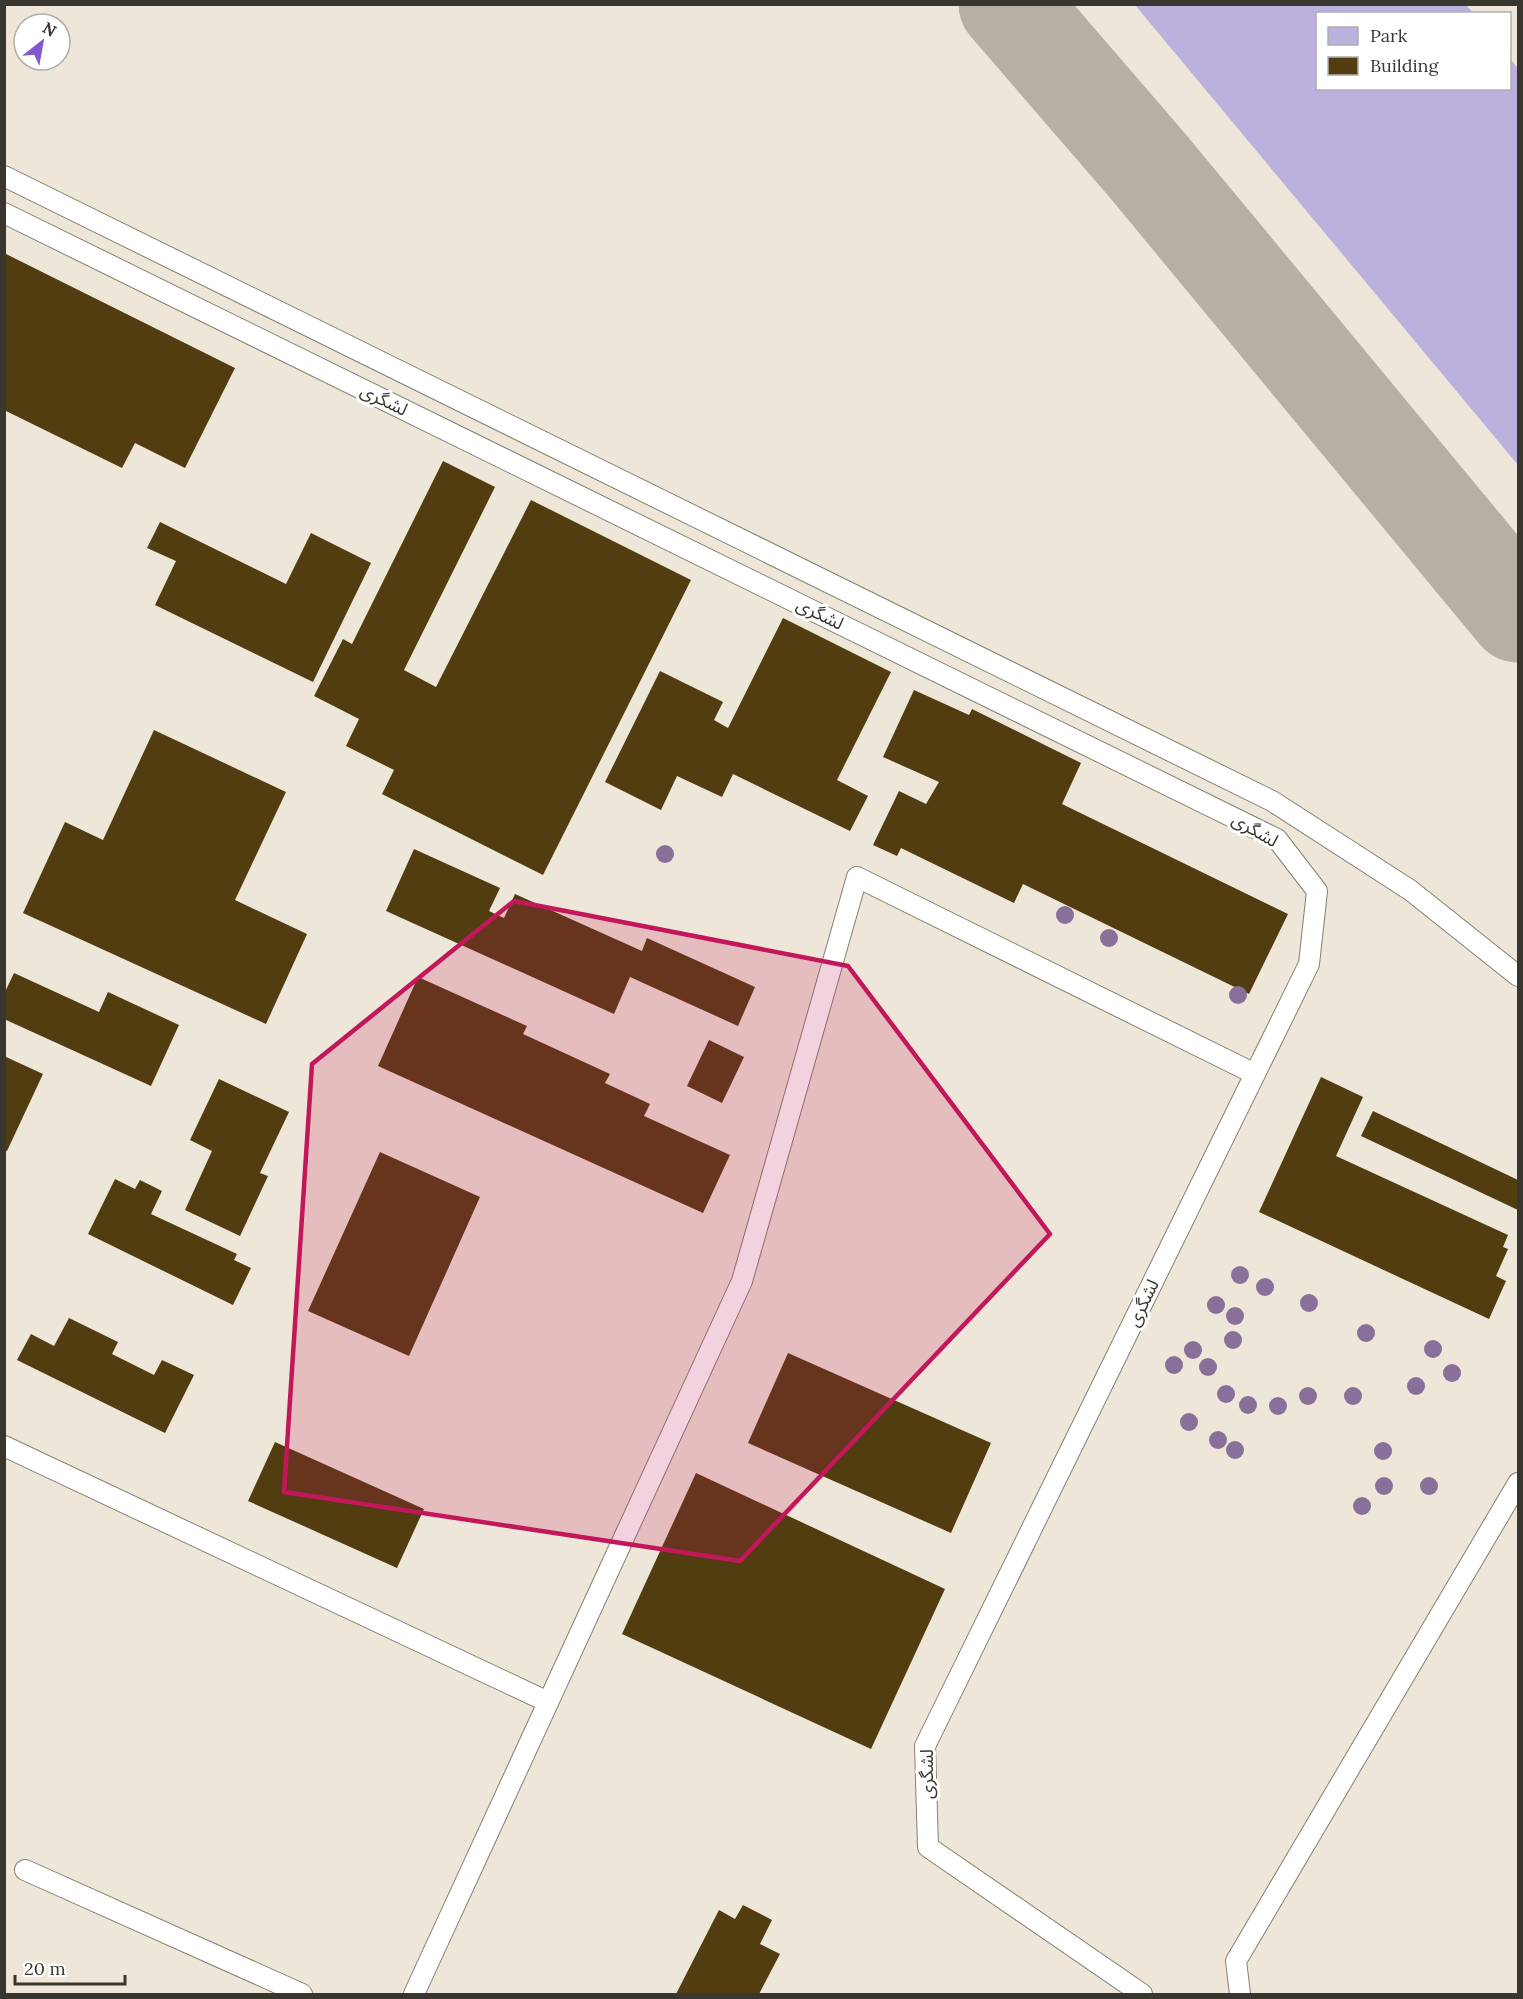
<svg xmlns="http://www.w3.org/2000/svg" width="1523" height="1999" viewBox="0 0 1523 1999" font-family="Lora,'Noto Sans Arabic',serif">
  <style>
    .green { fill: #bbb0de }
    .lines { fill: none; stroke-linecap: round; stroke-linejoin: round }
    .taxiway { stroke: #b6b0a4; stroke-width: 99 }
    .building { fill: #513d0f }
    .service-casing { stroke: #868073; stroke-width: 22 }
    .service { stroke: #fff; stroke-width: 20 }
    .tree { fill: #89709b }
    .marked { fill: #c2185b; fill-opacity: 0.2; stroke: #c2185b; stroke-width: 4.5; stroke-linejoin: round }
    .labels { text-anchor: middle; stroke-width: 6; stroke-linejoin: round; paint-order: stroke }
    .street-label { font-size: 18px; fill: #393630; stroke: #fff }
  </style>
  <rect width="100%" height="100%" fill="#eee6d8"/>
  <!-- green -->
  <path class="green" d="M1135 5H1466L1473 13 1318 14V88H1510V58L1518 69V465Z"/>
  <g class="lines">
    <!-- taxiway -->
    <path class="taxiway" d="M1008 4 1147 165 1518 613"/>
  </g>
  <!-- building -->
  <path class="building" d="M4 253 235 368 185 468 135 443 122 468 4 410Z
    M443 461 495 487 404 670 436 687 531 500 691 580 543 875 382 794 394 770 346 746 359 719 314 696 343 639 352 644Z
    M160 522 286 584 311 533 371 563 313 682 155 605 176 561 147 548Z
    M783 618 891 672 837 780 868 796 850 831 733 774 722 797 677 776 661 810 605 782 660 671 723 702 714 720 728 728Z
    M914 690 969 715 972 709 1081 763 1062 804 1288 914 1249 994 1023 884 1014 903 901 848 897 856 873 845 899 791 926 804 939 782 883 757Z
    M154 730 286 792 235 900 307 934 266 1024 23 913 65 822 103 840Z
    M414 849 500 888 489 911 504 918 515 894 642 951 647 938 755 987 738 1026 630 977 614 1014 386 911Z
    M14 973 99 1012 108 992 179 1025 151 1086 4 1019V994Z
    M418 977 527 1026 523 1034 610 1074 605 1083 650 1104 644 1116 730 1155 703 1213 378 1066Z
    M709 1040 744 1057 722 1103 687 1086Z
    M4 1056 43 1074 7 1151 4 1150Z
    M1321 1077 1363 1097 1336 1156 1508 1235 1503 1247 1508 1249 1496 1276 1506 1281 1489 1319 1259 1212Z
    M219 1079 289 1112 260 1173 268 1176 240 1236 185 1210 212 1151 190 1140Z
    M1373 1111 1518 1180V1210L1361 1136Z
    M380 1152 480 1197 409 1356 308 1311Z
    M115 1179 135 1189 140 1180 162 1191 151 1214 237 1254 234 1260 251 1268 233 1305 88 1234Z
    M69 1318 118 1342 112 1354 154 1375 162 1360 194 1375 165 1433 17 1360 31 1334 54 1346Z
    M788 1353 991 1443 951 1533 748 1443Z
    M275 1442 424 1509 397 1568 248 1501Z
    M696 1473 945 1589 871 1749 622 1634Z
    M743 1905 772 1920 760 1944 780 1954 759 1994H676L719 1910 735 1919Z"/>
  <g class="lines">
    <defs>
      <path id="service" d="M4 176 1272 801 1410 890 1518 976
        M4 213 1277 839 1317 891 1309 964 925 1746 928 1847 1142 1994
        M4 1446 548 1702
        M25 1870 302 1994
        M414 1994 742 1281 857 877 1255 1074
        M1240 1994 1236 1961 1518 1483"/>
    </defs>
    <!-- service casing -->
    <use href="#service" class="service-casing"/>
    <!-- service -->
    <use href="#service" class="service"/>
  </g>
  <!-- trees -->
  <g class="tree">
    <circle cx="665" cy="854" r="9"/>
    <circle cx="1065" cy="915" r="9"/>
    <circle cx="1109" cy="938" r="9"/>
    <circle cx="1238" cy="995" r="9"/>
    <circle cx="1240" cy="1275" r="9"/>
    <circle cx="1265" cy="1287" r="9"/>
    <circle cx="1309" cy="1303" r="9"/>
    <circle cx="1216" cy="1305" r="9"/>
    <circle cx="1235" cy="1316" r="9"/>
    <circle cx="1366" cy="1333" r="9"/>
    <circle cx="1233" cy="1340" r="9"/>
    <circle cx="1433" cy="1349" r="9"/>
    <circle cx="1193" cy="1350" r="9"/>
    <circle cx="1174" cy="1365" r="9"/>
    <circle cx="1208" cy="1367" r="9"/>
    <circle cx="1452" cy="1373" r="9"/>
    <circle cx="1416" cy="1386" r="9"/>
    <circle cx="1226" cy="1394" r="9"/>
    <circle cx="1308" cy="1396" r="9"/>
    <circle cx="1353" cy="1396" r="9"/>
    <circle cx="1248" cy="1405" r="9"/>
    <circle cx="1278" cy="1406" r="9"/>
    <circle cx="1189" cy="1422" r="9"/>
    <circle cx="1218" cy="1440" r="9"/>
    <circle cx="1235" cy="1450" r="9"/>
    <circle cx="1383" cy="1451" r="9"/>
    <circle cx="1384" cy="1486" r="9"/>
    <circle cx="1429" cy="1486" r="9"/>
    <circle cx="1362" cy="1506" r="9"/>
  </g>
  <!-- marked area -->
  <path class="marked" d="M514 901 848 966 1050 1234 740 1561 284 1492 312 1064Z"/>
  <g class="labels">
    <!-- street labels -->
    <g class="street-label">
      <text transform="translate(384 400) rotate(26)" y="6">لشگری</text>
      <text transform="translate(820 614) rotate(26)" y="6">لشگری</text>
      <text transform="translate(1255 830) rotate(30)" y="6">لشگری</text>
      <text transform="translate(1143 1303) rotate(-64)" y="6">لشگری</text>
      <text transform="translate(927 1774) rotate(-90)" y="6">لشگری</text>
    </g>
  </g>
  <!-- border -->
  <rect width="1523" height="1999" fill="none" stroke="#393630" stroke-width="12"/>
  <!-- legend -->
  <rect x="1316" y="12" width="195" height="78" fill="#ffffff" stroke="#b0afac" stroke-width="1.5"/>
  <rect x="1328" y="27" width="30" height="18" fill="#bbb0de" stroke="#b0afac" stroke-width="1.5"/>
  <text x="1370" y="42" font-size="18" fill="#393630">Park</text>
  <rect x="1328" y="57" width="30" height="18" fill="#513d0f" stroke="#b0afac" stroke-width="1.5"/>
  <text x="1370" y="72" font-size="18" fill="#393630">Building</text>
  <!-- north arrow -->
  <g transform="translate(42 42) rotate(31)"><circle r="28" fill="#ffffff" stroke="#b0afac" stroke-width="1.5"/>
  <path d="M0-4.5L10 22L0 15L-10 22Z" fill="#8158d1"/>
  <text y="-9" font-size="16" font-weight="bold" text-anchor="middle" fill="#393630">N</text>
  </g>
  <!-- scale -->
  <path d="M15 1975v9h110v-9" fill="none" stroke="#393630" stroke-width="3"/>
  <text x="24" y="1975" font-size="18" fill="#393630" stroke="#ffffff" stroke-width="4.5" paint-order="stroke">20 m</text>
</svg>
